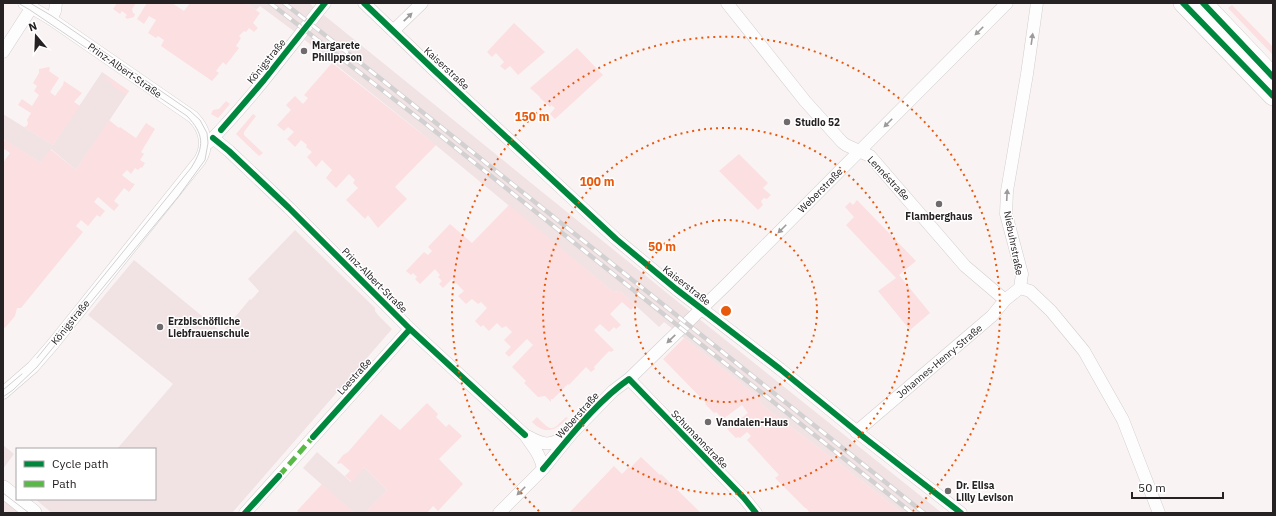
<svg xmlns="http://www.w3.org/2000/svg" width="1276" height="516" viewBox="0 0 1276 516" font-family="'IBM Plex Sans',sans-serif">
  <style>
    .built { fill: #f1e2e4 }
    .green { fill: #fbdfe1 }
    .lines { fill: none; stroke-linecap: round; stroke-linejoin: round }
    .street-casing { stroke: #d3cece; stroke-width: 13 }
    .secondary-casing { stroke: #d3cece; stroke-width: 18 }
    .primary-casing { stroke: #d3cece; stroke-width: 20 }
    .street { stroke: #fefdfd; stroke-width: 12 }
    .secondary { stroke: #fefdfd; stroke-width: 17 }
    .primary { stroke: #fefdfd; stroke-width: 19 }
    .tram { stroke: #d2d0d0; stroke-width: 1 }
    .rail-casing { stroke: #d2d0d0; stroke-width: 4.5 }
    .rail { stroke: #fff; stroke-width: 3; stroke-dasharray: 9; stroke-linecap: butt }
    .quiet { stroke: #58b947; stroke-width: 5; stroke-dasharray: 10 5; stroke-linecap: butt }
    .cycleway-casing { stroke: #fff; stroke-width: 8 }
    .cycleway { stroke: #00873e; stroke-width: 6 }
    .oneway { fill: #9d9a9a }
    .ring { fill: none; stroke: #e8590c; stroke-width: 2; stroke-dasharray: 2 4 }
    .poi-dot { fill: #706a6c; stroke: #fff; stroke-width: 1.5 }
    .labels { text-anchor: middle; stroke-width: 3; stroke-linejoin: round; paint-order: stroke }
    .poi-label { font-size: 10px; font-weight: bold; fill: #262122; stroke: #fff; text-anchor: start }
    .street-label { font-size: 10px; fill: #262122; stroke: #fff }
    .centre { fill: #e8590c; stroke: #fff; stroke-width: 2 }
    .ring-label { font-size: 12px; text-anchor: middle; font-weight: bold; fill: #e8590c; stroke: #fff; stroke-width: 3; stroke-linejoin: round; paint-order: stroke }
  </style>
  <rect width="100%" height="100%" fill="#faf3f4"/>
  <!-- built -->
  <path class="built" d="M246 3H309L688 310 942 513H902L849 471 763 406 754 394 664 322 659 327 621 292 612 291 415 128 291 29 260 6 256 10Z
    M102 72 129 91 76 170 51 149 41 163 3 139V114L53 145Z
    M295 230 375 308V311L378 315 392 329 232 513H52L35 499H155V449H117L173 384 88 315 134 260 225 335 228 332 225 329 250 299 251 300 259 291 248 279Z
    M3 445 14 454 3 469Z
    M317 452 351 482 364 467 387 490 365 513H354L303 468Z
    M3 499 21 513H3Z"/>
  <!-- green -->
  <path class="green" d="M117 3H136L132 9 133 13 135 14 134 17 127 19 125 17 127 15 122 11 120 14 113 9Z
    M147 3H172L184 11 190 3H246L260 13 253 23 258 28 254 32 249 28 246 32 244 31 239 36 241 38 236 46 239 48 226 65 223 62 216 71 219 73 212 81 161 46 164 40 158 36 156 38 148 33 156 20 149 16 144 24 137 19Z
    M1232 5 1273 47 1272 54 1228 8Z
    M514 23 545 52 518 75 510 66 505 70 500 66 504 62 496 53 492 57 487 52Z
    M577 48 603 75 555 119 550 114 555 108 551 105 550 107 540 98V97L530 88Z
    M332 63 436 145 395 187 407 199 378 228 368 215 365 219 346 200 358 188 353 183 355 180 349 174 336 188 326 178 332 170 322 160 316 167 307 157 312 152 306 147 307 145 301 140 295 147 287 139 294 132 288 127 284 131 277 125 291 110 286 105 295 96 303 104 308 98 304 95Z
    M49 67 50 68 49 71 59 78 50 92 55 96 63 85 64 81 82 93 74 102 80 106 53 145 24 127 27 126 28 123 27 120 31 113 18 105 22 99 32 106 39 95 34 91 37 86 33 83 39 73V69Z
    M107 76 129 91 126 95 112 86V83L107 80 105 81 104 80Z
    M226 101 230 104 218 118 211 114 213 110 219 109Z
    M253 114 256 116 244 132V135L263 153 259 156 236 134Z
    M109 120 119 128 120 127 136 138 146 123 155 129 141 152 144 154 140 160 145 163 142 168 141 167 138 170 135 168 131 174 127 170 122 175 132 183 135 184 129 192 124 188 114 201 119 205 114 211 98 197 94 202 105 211 100 217 97 215 88 226 81 220 76 226 83 232 21 308H17L15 316 5 328 3 327V163L10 153 3 148V143L5 140 41 163 50 149 76 170Z
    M739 154 768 183 763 188 771 195 767 199 764 198 761 201 763 205 758 210 719 171Z
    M857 200 916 261 899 275 930 313 910 330 878 291 896 278 846 225 854 217 845 207 850 202 853 205Z
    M509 205 612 291 621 292 635 305 631 310 622 302 610 314 621 325 616 329 614 327 609 332 600 324 594 330 614 350 611 352 609 351 594 367 595 369 591 372 586 367 569 385 568 384 553 399H551V402L545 396 538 397 524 383 526 381 512 367 533 345 527 339 509 357 505 353 511 347 504 340 512 332 506 326 502 328 497 323 489 331 483 325 481 327 475 321 487 308 481 302 478 304 472 299 466 304 458 296 464 291 452 279 443 288 439 284 442 281 438 277 440 275 435 269 420 284 415 279 417 277 413 273 411 275 406 271 424 252 428 255 432 251 428 247 450 224 472 243Z
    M684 338 754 394 763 406 849 471 902 513H810L806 508H805L775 478 779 475 747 440 751 436 747 432 740 438 738 437 736 438 727 429 748 413 742 405 723 419 716 412 714 413 705 404 706 403 663 359Z
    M427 403 438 414 436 417 446 427 449 424 462 436 439 459 463 484 438 511 433 506 427 513H365L387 490 364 467 352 482 345 476 350 471 341 463 338 464 337 463 343 455 348 452 381 414 400 430Z
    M537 417C552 432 551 432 566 417L568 418C556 430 546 436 532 422Z
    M641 457 660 475 661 474 701 513H569L614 466 622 474 629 467 630 468Z
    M322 484 354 513H299L297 511Z"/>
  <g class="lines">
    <defs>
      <path id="street" d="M364 3 434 70 616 239 676 289 780 369 866 439 961 513
        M727 3 805 101 842 142 846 145 870 156 965 266 1005 300
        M51 19 55 11 56 3
        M393 31 422 3
        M3 52 32 7
        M213 138 229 151 289 208 410 329 525 435C532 446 541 455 543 469
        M208 143C251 100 287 50 325 3
        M1020 288 1022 274 1006 214 1007 191 1027 74 1037 3
        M1020 288 1030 291 1051 311 1084 351 1123 420 1159 513
        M629 379 744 498 756 513
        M3 393 33 367 53 344 200 160C209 145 205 129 193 117L51 19 24 3
        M856 432 992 316 1005 300 1020 288
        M527 436C545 446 549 446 567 436
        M245 513 410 329
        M499 513 543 469 573 432 613 391 629 379 727 284 1007 3"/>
      <path id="secondary" d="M3 489 33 513"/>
      <path id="primary" d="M1183 3 1273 96
        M1203 3 1273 77"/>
    </defs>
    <!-- street casing -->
    <use href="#street" class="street-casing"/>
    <!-- secondary casing -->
    <use href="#secondary" class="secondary-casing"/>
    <!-- primary casing -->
    <use href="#primary" class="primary-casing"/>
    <!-- street -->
    <use href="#street" class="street"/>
    <!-- secondary -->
    <use href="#secondary" class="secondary"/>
    <!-- primary -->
    <use href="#primary" class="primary"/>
    <!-- tram -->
    <path class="tram" d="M18 3 30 10 187 116C204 134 205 146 191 168L37 358
      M3 390 22 374
      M3 397 13 390 37 367 178 197 205 160 208 143 207 133 200 120 190 111 52 16 30 3
      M3 493 29 513"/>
    <defs>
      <path id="rail" d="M270 3 426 124 912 513
        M284 3 381 79 924 513"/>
    </defs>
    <!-- rail casing -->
    <use href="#rail" class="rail-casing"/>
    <!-- rail -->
    <use href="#rail" class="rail"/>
    <!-- quiet -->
    <path class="quiet" d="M279 476 313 437"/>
    <defs>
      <path id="cycleway" d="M364 3 434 70 616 239 676 289 780 369 866 439 961 513
        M1183 3 1273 96
        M1203 3 1273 77
        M221 130 264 80 325 3
        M213 138 229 151 289 208 410 329 525 435
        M313 437 410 329
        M543 469C570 437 595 403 629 379L744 498 756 513
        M245 513 279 476"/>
    </defs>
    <!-- cycleway casing -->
    <use href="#cycleway" class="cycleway-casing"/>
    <!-- cycleway -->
    <use href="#cycleway" class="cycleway"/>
  </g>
  <!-- one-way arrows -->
  <defs><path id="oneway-solid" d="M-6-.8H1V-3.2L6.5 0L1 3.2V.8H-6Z"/></defs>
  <g class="oneway">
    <use href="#oneway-solid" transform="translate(408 17) rotate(-44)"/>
    <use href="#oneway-solid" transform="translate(979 31) rotate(135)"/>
    <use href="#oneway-solid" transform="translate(1032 39) rotate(-82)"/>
    <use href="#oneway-solid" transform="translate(888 123) rotate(135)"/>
    <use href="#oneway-solid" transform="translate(1007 195) rotate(-87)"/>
    <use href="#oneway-solid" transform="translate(782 229) rotate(135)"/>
    <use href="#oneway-solid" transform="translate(671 339) rotate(136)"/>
    <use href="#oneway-solid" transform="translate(521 491) rotate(135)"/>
  </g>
  <!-- distance rings -->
  <g class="ring">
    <circle cx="726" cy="311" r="91"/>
    <circle cx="726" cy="311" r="183"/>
    <path d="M539 511A274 274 0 1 1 913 511"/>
  </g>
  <!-- markers -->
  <g class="poi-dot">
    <circle cx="304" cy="51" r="4"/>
    <circle cx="787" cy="122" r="4"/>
    <circle cx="939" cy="204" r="4"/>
    <circle cx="160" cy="327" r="4"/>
    <circle cx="708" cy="422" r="4"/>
    <circle cx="948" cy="491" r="4"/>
  </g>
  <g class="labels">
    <!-- poi labels -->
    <g class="poi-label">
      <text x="312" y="49">Margarete<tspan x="312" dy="12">Philippson</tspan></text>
      <text x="795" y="126">Studio 52</text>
      <text x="939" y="220" text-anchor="middle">Flamberghaus</text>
      <text x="168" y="325">Erzbischöfliche<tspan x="168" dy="12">Liebfrauenschule</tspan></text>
      <text x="716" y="426">Vandalen-Haus</text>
      <text x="956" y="489">Dr. Elisa<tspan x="956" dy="12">Lilly Levison</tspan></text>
    </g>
    <!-- street labels -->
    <g class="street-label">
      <text transform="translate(266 61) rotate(-51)" y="4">Königstraße</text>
      <text transform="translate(447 68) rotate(43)" y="4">Kaiserstraße</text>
      <text transform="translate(125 70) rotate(35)" y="4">Prinz-Albert-Straße</text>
      <text transform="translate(889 178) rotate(47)" y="4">Lennéstraße</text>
      <text transform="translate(820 190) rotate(-45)" y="4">Weberstraße</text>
      <text transform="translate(1014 243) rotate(79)" y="4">Niebuhrstraße</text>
      <text transform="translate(375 280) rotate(45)" y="4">Prinz-Albert-Straße</text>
      <text transform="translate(687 285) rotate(38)" y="4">Kaiserstraße</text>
      <text transform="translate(70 322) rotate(-51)" y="4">Königstraße</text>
      <text transform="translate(939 361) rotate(-40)" y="4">Johannes-Henry-Straße</text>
      <text transform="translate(354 376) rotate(-48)" y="4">Loestraße</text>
      <text transform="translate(577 415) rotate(-48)" y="4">Weberstraße</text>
      <text transform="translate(700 439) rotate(46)" y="4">Schumannstraße</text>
    </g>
  </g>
  <circle cx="726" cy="311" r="6" class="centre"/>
  <g class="ring-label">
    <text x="532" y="121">150 m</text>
    <text x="597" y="186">100 m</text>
    <text x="662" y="251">50 m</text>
  </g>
  <!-- border -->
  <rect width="1276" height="516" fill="none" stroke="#262122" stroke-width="8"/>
  <!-- legend -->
  <rect x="16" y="448" width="140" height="52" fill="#ffffff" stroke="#a8a6a7"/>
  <rect x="24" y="461" width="20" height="6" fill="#00873e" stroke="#a8a6a7"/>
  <text x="52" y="468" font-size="12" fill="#262122">Cycle path</text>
  <rect x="24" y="481" width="20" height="6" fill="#58b947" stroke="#a8a6a7"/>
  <text x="52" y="488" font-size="12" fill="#262122">Path</text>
  <!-- north arrow -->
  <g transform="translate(36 36) rotate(341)" stroke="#ffffff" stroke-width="3" paint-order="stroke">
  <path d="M0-3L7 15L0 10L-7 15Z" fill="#262122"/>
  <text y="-6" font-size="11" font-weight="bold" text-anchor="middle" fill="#262122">N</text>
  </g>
  <!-- scale -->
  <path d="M1132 492v6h91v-6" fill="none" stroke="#262122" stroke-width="2"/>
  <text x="1138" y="492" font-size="12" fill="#262122" stroke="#ffffff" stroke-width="3" paint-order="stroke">50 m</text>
</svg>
